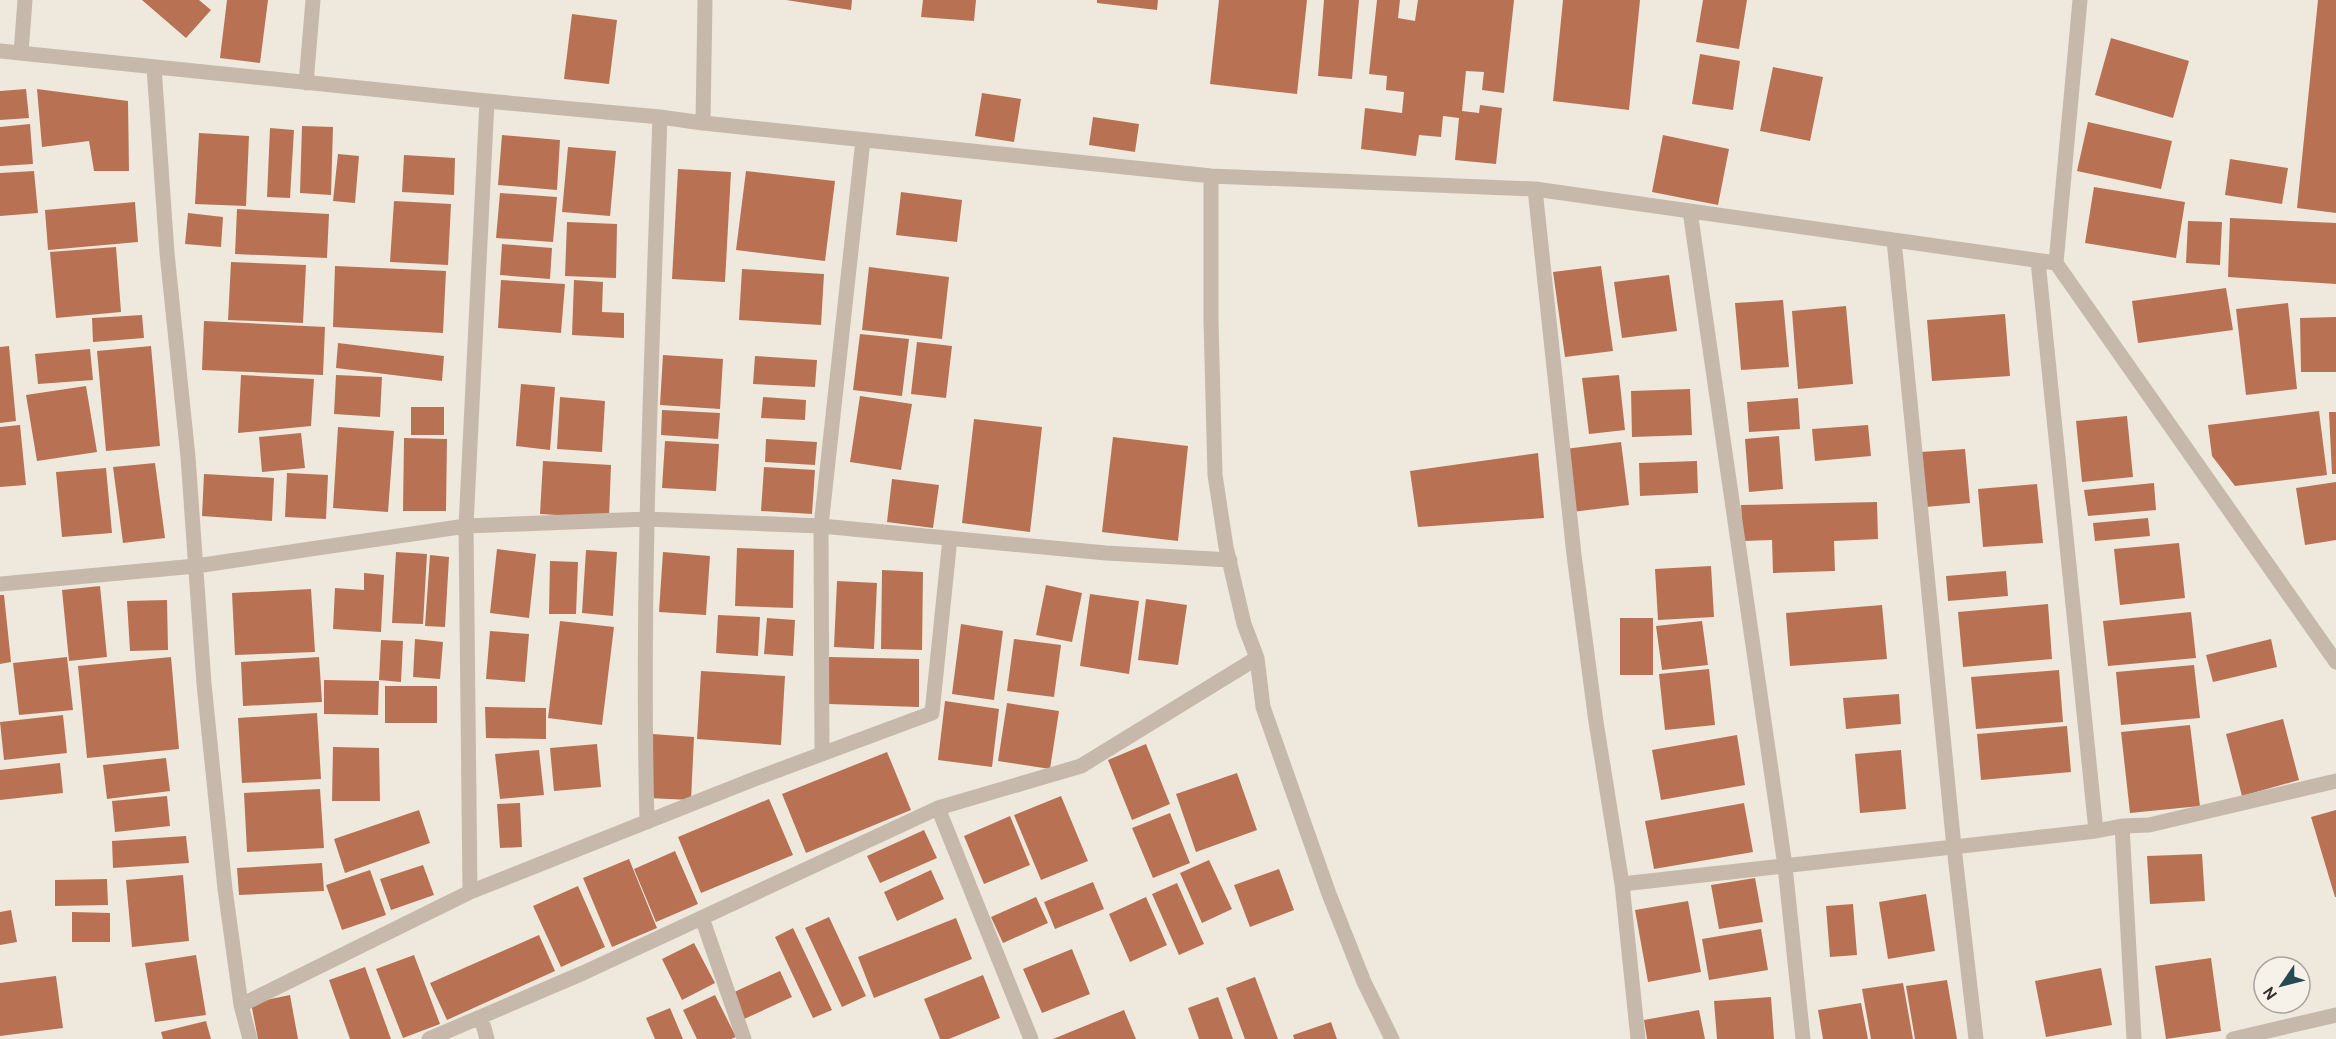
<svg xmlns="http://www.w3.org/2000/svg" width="2336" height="1039" viewBox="0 0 2336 1039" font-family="Cabin,sans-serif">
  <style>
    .building { fill: #b87253 }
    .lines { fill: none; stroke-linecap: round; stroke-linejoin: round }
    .street { stroke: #c6b9ab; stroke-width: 15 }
  </style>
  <rect width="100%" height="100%" fill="#efe8dd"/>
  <!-- building -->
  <path class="building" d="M142 0H199L211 10 186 38Z
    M227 0H268L260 63 220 58Z
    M786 0H852L851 10Z
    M923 0H976L974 21 921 17Z
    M1097 0H1158L1157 10 1097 3Z
    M1219 0H1307L1297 94 1210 84Z
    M1324 0H1359L1352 79 1318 76Z
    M1377 0H1400L1398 18 1415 21 1418 0H1514L1504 93 1482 90 1484 72 1466 71 1462 111 1479 113 1480 105 1502 108 1496 164 1455 160 1459 118 1443 116 1441 137 1419 135 1416 156 1361 149 1365 108 1402 113 1404 92 1386 90 1387 76 1369 74Z
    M1563 0H1640L1629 110 1553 101Z
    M1703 0H1747L1739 49 1696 42Z
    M2318 0H2336V213L2297 208Z
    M572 14 617 20 609 84 564 79Z
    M2111 38 2189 61 2173 118 2095 95Z
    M1700 54 1740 61 1733 110 1692 104Z
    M1773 67 1823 77 1810 141 1760 131Z
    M26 89 29 118 0 120V91Z
    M37 89 128 101 129 171H94L89 141 42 147Z
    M982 93 1021 99 1014 142 975 136Z
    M1093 117 1139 124 1135 152 1089 145Z
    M2088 122 2172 141 2161 189 2077 171Z
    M30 124 33 164 0 166V127Z
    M302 126 333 127 331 195 300 193Z
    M270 128 294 130 290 198 267 197Z
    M199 133 249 136 246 206 195 204Z
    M502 135 560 140 557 190 498 185Z
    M1663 135 1729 149 1718 205 1652 192Z
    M568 147 616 151 610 216 562 212Z
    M338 154 359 156 355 203 333 201Z
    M404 155 455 158 454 195 402 192Z
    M2230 159 2288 168 2282 204 2225 195Z
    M678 169 731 172 725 282 672 279Z
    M34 171 38 213 0 216V173Z
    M746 171 835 181 825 261 736 250Z
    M2094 187 2185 202 2176 258 2085 243Z
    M901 192 962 200 957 242 896 235Z
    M500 193 557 197 553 242 496 238Z
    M394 201 451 204 448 265 390 262Z
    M135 202 138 242 48 250 45 210Z
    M237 209 329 214 327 258 235 254Z
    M188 213 223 217 221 247 185 244Z
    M2230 218 2336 223V284L2228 277Z
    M2188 221 2222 222 2220 265 2186 263Z
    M567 222 617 224 616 278 565 276Z
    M502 244 552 248 550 279 500 275Z
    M116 247 121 312 56 318 50 252Z
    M231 262 306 265 303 323 228 320Z
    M335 266 446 271 443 333 333 327Z
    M1601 266 1613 351 1565 357 1553 272Z
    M869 267 949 277 942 339 862 330Z
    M742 269 824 274 821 325 739 320Z
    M1669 275 1677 331 1622 338 1614 282Z
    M501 280 565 284 561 333 498 328Z
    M574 280 603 282 602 312 624 313V338L572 335Z
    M2226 288 2233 330 2138 343 2132 301Z
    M1783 300 1789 367 1741 370 1735 303Z
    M2288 303 2297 389 2246 395 2236 309Z
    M1846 306 1853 384 1798 389 1792 311Z
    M2005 314 2010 376 1932 381 1927 320Z
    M142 315 144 338 93 342 92 318Z
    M2336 317V372H2301L2300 318Z
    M204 321 325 327 323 375 202 370Z
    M860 334 909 339 902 396 853 390Z
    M917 342 952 346 946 398 911 394Z
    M338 343 444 356 442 381 336 368Z
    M9 346 16 421 0 423V347Z
    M151 346 160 446 106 451 97 351Z
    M90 349 93 380 38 384 35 354Z
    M663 355 723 359 720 409 660 405Z
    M755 356 817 360 815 387 753 384Z
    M241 375 314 379 311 426 238 433Z
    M336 375 382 377 380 417 334 414Z
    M1619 375 1625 430 1589 434 1582 378Z
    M521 384 555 387 550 450 516 446Z
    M86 386 97 452 37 461 26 395Z
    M1690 389 1692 435 1632 437 1631 391Z
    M860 396 912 404 901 470 850 462Z
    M560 397 605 401 602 452 557 449Z
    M763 397 806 400 805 420 761 418Z
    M1798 398 1800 429 1749 432 1747 402Z
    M411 407H444V435H411Z
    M662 410 720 413 718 439 661 435Z
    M2319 411 2327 475 2235 486 2212 456 2208 425Z
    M2329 412H2336V474H2332Z
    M2127 416 2133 477 2082 482 2076 421Z
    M974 419 1042 427 1030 532 962 523Z
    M20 425 26 485 0 487V427Z
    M1868 425 1871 456 1815 461 1812 429Z
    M338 427 394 431 388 512 333 508Z
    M301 433 305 468 262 472 259 437Z
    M1779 436 1783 489 1749 492 1745 439Z
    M1113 437 1188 446 1178 541 1102 532Z
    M404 438 447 439 446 511H403Z
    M766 439 817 442 815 465 765 462Z
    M665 441 719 444 716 491 662 488Z
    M1621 442 1629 505 1572 512 1565 449Z
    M1965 449 1970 503 1925 507 1921 452Z
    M1538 453 1544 518 1418 527 1410 471Z
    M543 461 611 465 609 518 540 514Z
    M1697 461 1698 493 1640 496 1639 463Z
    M155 463 165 538 123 543 113 467Z
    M764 467 815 470 812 514 761 511Z
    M106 468 112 533 62 537 56 472Z
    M287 473 328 475 326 519 285 517Z
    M204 474 274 478 272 521 202 516Z
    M892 479 939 485 933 528 887 522Z
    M2336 482V540L2305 545 2296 488Z
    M2154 483 2156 510 2088 516 2084 490Z
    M2037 484 2043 543 1983 547 1978 489Z
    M1877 502 1878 539 1834 541 1835 571 1773 573 1772 540 1743 541 1741 505Z
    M2148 518 2150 536 2095 541 2093 523Z
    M2179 543 2185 598 2120 605 2114 549Z
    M737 548 794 550 793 608 735 606Z
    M497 549 536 554 529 618 490 613Z
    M586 550 617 552 613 616 582 613Z
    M396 552 427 554 423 624 392 623Z
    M663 552 710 556 706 615 659 612Z
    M430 555 449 557 445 627 425 626Z
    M550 561 578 562 576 614H549Z
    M1711 566 1714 617 1658 620 1655 569Z
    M882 570 923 572 922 650 881 649Z
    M2006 571 2008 596 1948 601 1946 576Z
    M364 573 384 575 381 632 333 629 335 588 364 590Z
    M837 581 877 583 874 649 834 647Z
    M1046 585 1082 593 1072 642 1036 635Z
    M100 586 107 657 69 661 62 590Z
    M311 589 315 652 235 655 232 593Z
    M1090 594 1139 601 1129 674 1080 666Z
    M0 595H4L11 662 0 664Z
    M1146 599 1187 605 1178 665 1138 660Z
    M167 600 168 650 130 651 127 601Z
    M2048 604 2052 659 1963 667 1958 612Z
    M1882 605 1887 659 1790 666 1786 613Z
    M2191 612 2196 658 2108 666 2103 621Z
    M718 615 760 617 758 656 716 653Z
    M767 618 795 620 793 656 764 654Z
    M1620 618H1653V675H1620Z
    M560 621 614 627 602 725 548 718Z
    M1702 621 1708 665 1662 670 1656 626Z
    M961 624 1003 631 994 700 952 694Z
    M490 631 529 634 525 682 486 679Z
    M415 639 443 642 440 679 413 677Z
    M1014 639 1061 645 1054 697 1007 691Z
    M2271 639 2277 667 2213 682 2206 655Z
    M381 640 403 641 401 682 379 680Z
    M67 657 73 710 19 715 13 663Z
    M171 657 179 749 87 758 78 666Z
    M319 657 322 702 243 706 241 662Z
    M829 657 919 659V707L829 704Z
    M2194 665 2200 718 2121 725 2116 672Z
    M1709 669 1715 725 1665 730 1659 674Z
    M2059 670 2063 722 1976 729 1971 677Z
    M701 671 785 676 781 745 697 739Z
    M324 680 379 681 378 715 324 714Z
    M385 686H437V723H385Z
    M1899 694 1901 724 1846 729 1843 698Z
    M945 701 999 709 992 767 938 760Z
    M1007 703 1059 711 1050 769 998 761Z
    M485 707 546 708V739L486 738Z
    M317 713 321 779 242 783 238 718Z
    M63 715 67 753 4 760 0 722Z
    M2283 719 2299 780 2242 796 2226 734Z
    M2190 725 2200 806 2130 813 2121 732Z
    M2067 726 2071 772 1981 780 1977 734Z
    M652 734 694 737 691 800 648 798Z
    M1737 735 1745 785 1661 800 1652 750Z
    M597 744 601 787 554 791 550 748Z
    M1146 744 1170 804 1132 820 1108 760Z
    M333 747 379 748 380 801H332Z
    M539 750 544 795 500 799 495 754Z
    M1901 750 1906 809 1860 813 1855 754Z
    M887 752 911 810 806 853 782 794Z
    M166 758 170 791 107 799 103 765Z
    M60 763 63 793 0 800V770Z
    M1237 773 1257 830 1196 852 1176 794Z
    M320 789 324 848 247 852 244 793Z
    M167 796 170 826 115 832 112 801Z
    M1061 796 1088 861 1041 880 1014 815Z
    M769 799 793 855 701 893 678 837Z
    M520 803 522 847 500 848 497 804Z
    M1744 803 1753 852 1654 869 1645 821Z
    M419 810 430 843 345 873 334 839Z
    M2336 810V897H2335L2311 817Z
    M1170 813 1190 863 1153 878 1132 828Z
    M1010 816 1030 865 984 884 964 836Z
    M924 830 937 858 880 883 867 856Z
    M186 836 189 863 113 868 112 841Z
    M675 851 698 904 656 922 634 869Z
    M2202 854 2205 901 2150 904 2147 856Z
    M629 859 657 928 612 947 583 878Z
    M1209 860 1232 909 1202 923 1180 873Z
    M322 863 324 891 239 895 237 868Z
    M423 865 434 895 391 910 380 879Z
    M1279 869 1294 910 1250 927 1234 885Z
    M370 870 386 915 342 930 326 885Z
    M931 870 944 899 897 921 884 892Z
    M183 875 189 941 132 947 126 880Z
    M1755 878 1763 922 1719 929 1711 885Z
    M107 879 108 905 55 906V880Z
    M1093 882 1104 909 1055 929 1044 902Z
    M1177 883 1204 944 1179 955 1152 894Z
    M578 886 605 947 561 967 533 906Z
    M1926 894 1935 951 1888 959 1879 902Z
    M1036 897 1048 923 1003 943 991 917Z
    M1146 897 1167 945 1130 962 1109 914Z
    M1688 901 1701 972 1648 982 1635 910Z
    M1853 904 1857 955 1830 957 1826 906Z
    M11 910 17 942 0 945V912Z
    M72 912 110 913V942H72Z
    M829 917 866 996 842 1007 805 928Z
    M956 918 972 959 874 998 858 957Z
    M793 928 832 1010 813 1018 775 937Z
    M1761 929 1768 970 1709 980 1702 939Z
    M539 935 555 971 447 1020 430 983Z
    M694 943 715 983 682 1000 662 959Z
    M1072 949 1090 994 1042 1013 1023 969Z
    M196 955 206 1015 155 1022 145 963Z
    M414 955 440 1024 403 1038 376 969Z
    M2211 958 2221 1031 2166 1039 2155 966Z
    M365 967 391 1039H350L329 980Z
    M2101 968 2112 1025 2046 1037 2035 981Z
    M780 971 792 997 742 1020 730 994Z
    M983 975 1000 1018 949 1039H940L924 999Z
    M56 976 63 1028 0 1036V983Z
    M1255 977 1278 1039H1245L1226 988Z
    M1947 980 1957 1039H1915L1906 986Z
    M1903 983 1913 1039H1871L1862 989Z
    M290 995 298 1039H258L251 1003Z
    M715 995 736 1037 731 1039H697L683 1010Z
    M1218 997 1233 1039H1199L1188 1008Z
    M1771 997 1774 1039H1717L1714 1001Z
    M1861 1003 1868 1039H1823L1818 1010Z
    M670 1008 683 1039H655L646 1018Z
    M1124 1010 1136 1039H1053Z
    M1699 1010 1705 1039H1647L1644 1020Z
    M206 1021 211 1039H163L161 1032Z
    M1331 1022 1337 1039H1294L1293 1035Z"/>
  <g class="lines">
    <!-- street -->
    <path class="street" d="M0 51 487 101 660 117 703 123 1211 176 1535 189 2056 263 2336 662
      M21 53 25 0
      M154 67 167 253 188 457 204 684 225 889 241 1005 250 1039
      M306 83 313 0
      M487 101 466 526 647 519 821 526 822 754
      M703 123 705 0
      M863 140 821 526 1106 553 1230 560
      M1211 176V321L1215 475 1226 547 1244 624 1257 658 1263 707 1329 894 1364 982 1392 1039
      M1535 189 1574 555 1596 722 1622 884 1638 1039
      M1690 211 1785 866 1803 1039
      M1894 240 1954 847 1976 1039
      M2038 261 2096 831
      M2056 263 2080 0
      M0 584 196 566 466 526 470 892 757 778 932 713 950 538
      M938 808 1031 1039
      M647 822C641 587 652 352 660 117
      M2122 826 2134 1039
      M1622 884 2096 831 2122 826 2149 825 2336 781
      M702 918 744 1039
      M241 1005 470 892
      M481 1017 487 1039
      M429 1039 583 973 938 808 1081 766 1257 658
      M2233 1039 2336 1015"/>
  </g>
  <!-- north arrow -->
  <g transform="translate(2282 985) rotate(235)"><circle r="28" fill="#f7f2e9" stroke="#a9a39c" stroke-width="1.5"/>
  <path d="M0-4.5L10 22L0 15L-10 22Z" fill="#234b51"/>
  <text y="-9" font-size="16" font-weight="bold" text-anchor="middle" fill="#352d29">N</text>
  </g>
</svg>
